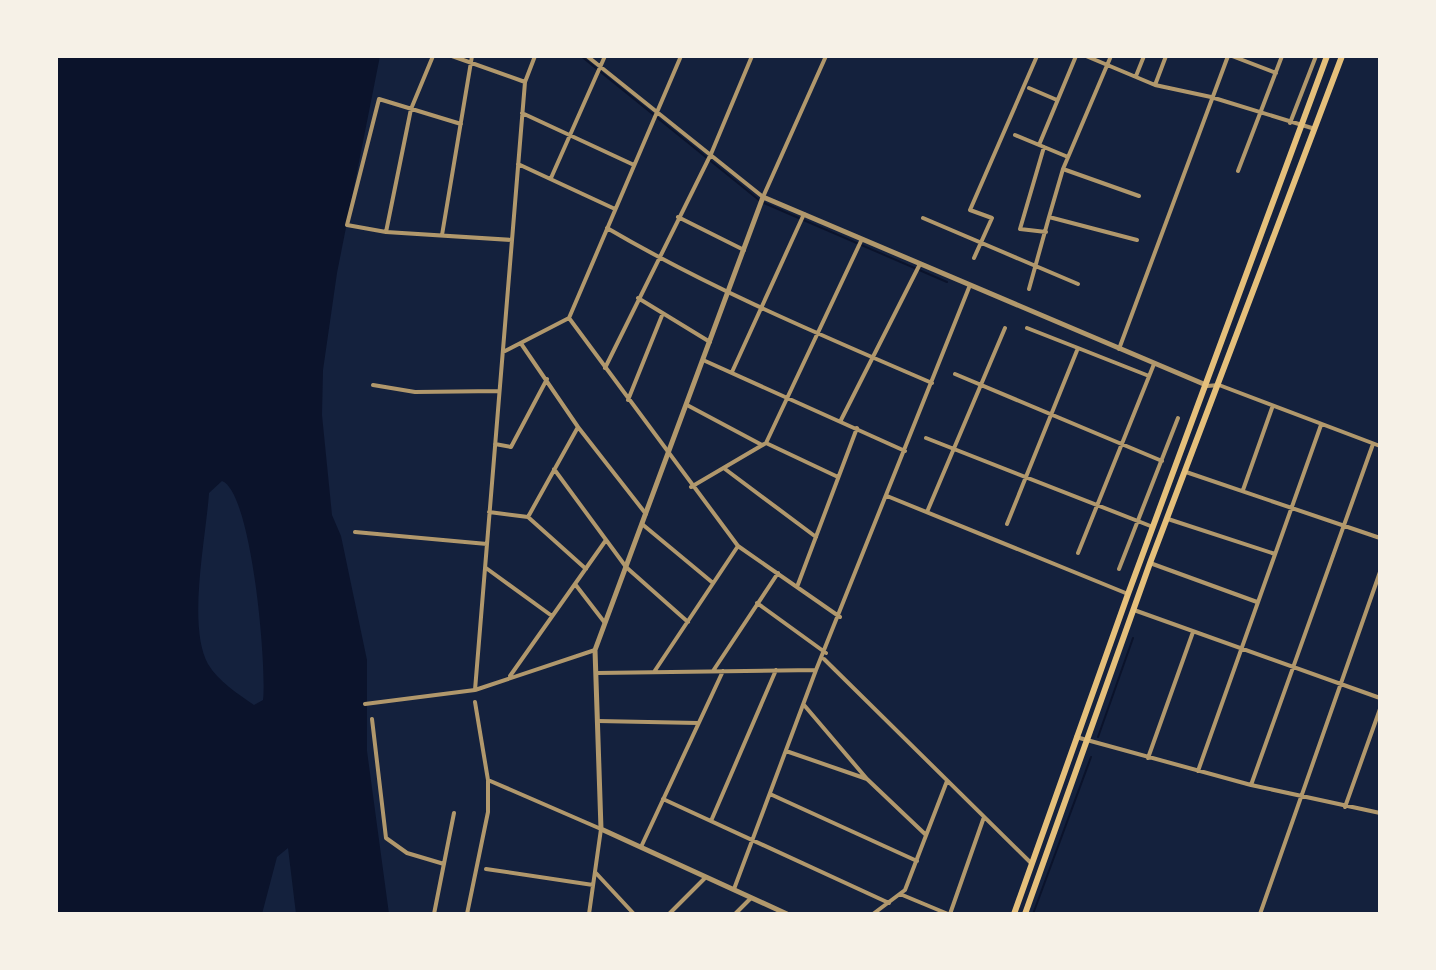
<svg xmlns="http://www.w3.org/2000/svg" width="1436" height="970" viewBox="0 0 1436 970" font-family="Helvetica,sans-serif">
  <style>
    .water { fill: #0b132b; fill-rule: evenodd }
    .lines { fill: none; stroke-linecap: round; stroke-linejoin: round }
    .stream { stroke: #0b132b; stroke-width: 2 }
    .minor { stroke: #b1986c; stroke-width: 4 }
    .tertiary { stroke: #b1986c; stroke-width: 5 }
    .trunk { stroke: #e5c07b; stroke-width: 6 }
  </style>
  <rect width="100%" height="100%" fill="#14213d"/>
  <!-- water -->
  <path class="water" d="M56 56H380L337 273 323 370 322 415 332 515 341 536 367 660V751L389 914H296L288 848 277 857 262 914H56ZM222 481C252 492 267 668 263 700L254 705C238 694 218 681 208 664 187 626 206 538 209 493Z"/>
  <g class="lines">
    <!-- stream -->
    <path class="stream" d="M581 56 759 200
      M764 203 947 282
      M1098 737 1133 638
      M1033 914 1091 757"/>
    <!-- minor -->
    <path class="minor" d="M452 56 525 82
      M587 56 763 197 826 56
      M1086 56 1155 85 1211 97 1315 129
      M1232 56 1276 73
      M1136 76 1144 56
      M1155 85 1166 56
      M1029 88 1057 100
      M522 113 634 165
      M1290 123 1316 56
      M461 124 379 99 347 225 386 232 512 240
      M1015 135 1068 157
      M1039 145 1076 56
      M1044 147 1020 229 1046 232
      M518 164 615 209
      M1063 169 1139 196
      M1238 171 1282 56
      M551 178 605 56
      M678 217 744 250
      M1049 217 1063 169 1111 56
      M923 218 1078 284
      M607 228C711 289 821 335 932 383
      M386 232 411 109 433 56
      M442 235 472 56
      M974 258 992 218 970 210 1037 56
      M1029 289 1049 217 1137 240
      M638 298 710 342
      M569 318 738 546 840 617
      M1027 328 1078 348
      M522 345 578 427 646 514
      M1119 349 1228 56
      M503 352 569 318 681 56
      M703 360 905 451
      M605 368 711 154 752 56
      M732 372 804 214
      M955 374 1162 461
      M373 385 415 392 499 391
      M1207 386 1219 385 1380 446
      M628 400 663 313
      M687 405 762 445
      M841 420 920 264
      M926 438 1153 527
      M766 443 838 477
      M495 444 511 447 547 379
      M554 469 626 567 688 622
      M725 469 816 537
      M1186 472 1380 538
      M691 487 766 443 862 239
      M1243 490 1272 408
      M887 496 1128 594
      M489 512 528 517 586 569
      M927 512 1005 328
      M528 517 578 427
      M1168 519 1275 554
      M642 524 713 583
      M1007 524 1078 348 1149 376
      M355 532 487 544
      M1078 553 1154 364
      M1150 563 1257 602
      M486 568 552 616
      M1119 569 1178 418
      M575 584 605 623
      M797 587 857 428
      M757 603 826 653
      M1134 610 1380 698
      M824 659 1032 864
      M713 671 778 573
      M654 672 738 546
      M597 673 816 670
      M510 676 606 540
      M475 690 525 82 535 56
      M365 704 475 690 595 650
      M804 705 867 779
      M372 719 386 838 407 853 444 864
      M598 721 698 723
      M1076 737 1251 785 1380 813
      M786 751 867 779 926 835
      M1148 758 1193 632
      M1198 771 1321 425
      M488 780 601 829 589 914
      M1251 785 1373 444
      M770 794 917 861
      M663 799 889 903
      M1345 807 1380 709
      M711 821 776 670
      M641 847 723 671
      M486 869 593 885
      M595 872 634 914
      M734 889 816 670 970 285
      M900 894 948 914
      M434 914 454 813
      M467 914 488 812V780L475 702
      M669 914 706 877
      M735 914 751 898
      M873 914 905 890 947 781
      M950 914 984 817
      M1260 914 1380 572"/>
    <!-- tertiary -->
    <path class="tertiary" d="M787 914 601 829 595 650 763 197 1206 385"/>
    <!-- trunk -->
    <path class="trunk" d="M1014 914 1128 594 1327 56
      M1025 914 1150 563 1342 56"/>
  </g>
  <!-- border -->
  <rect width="1436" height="970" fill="none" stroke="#f6f1e7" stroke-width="116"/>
</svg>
